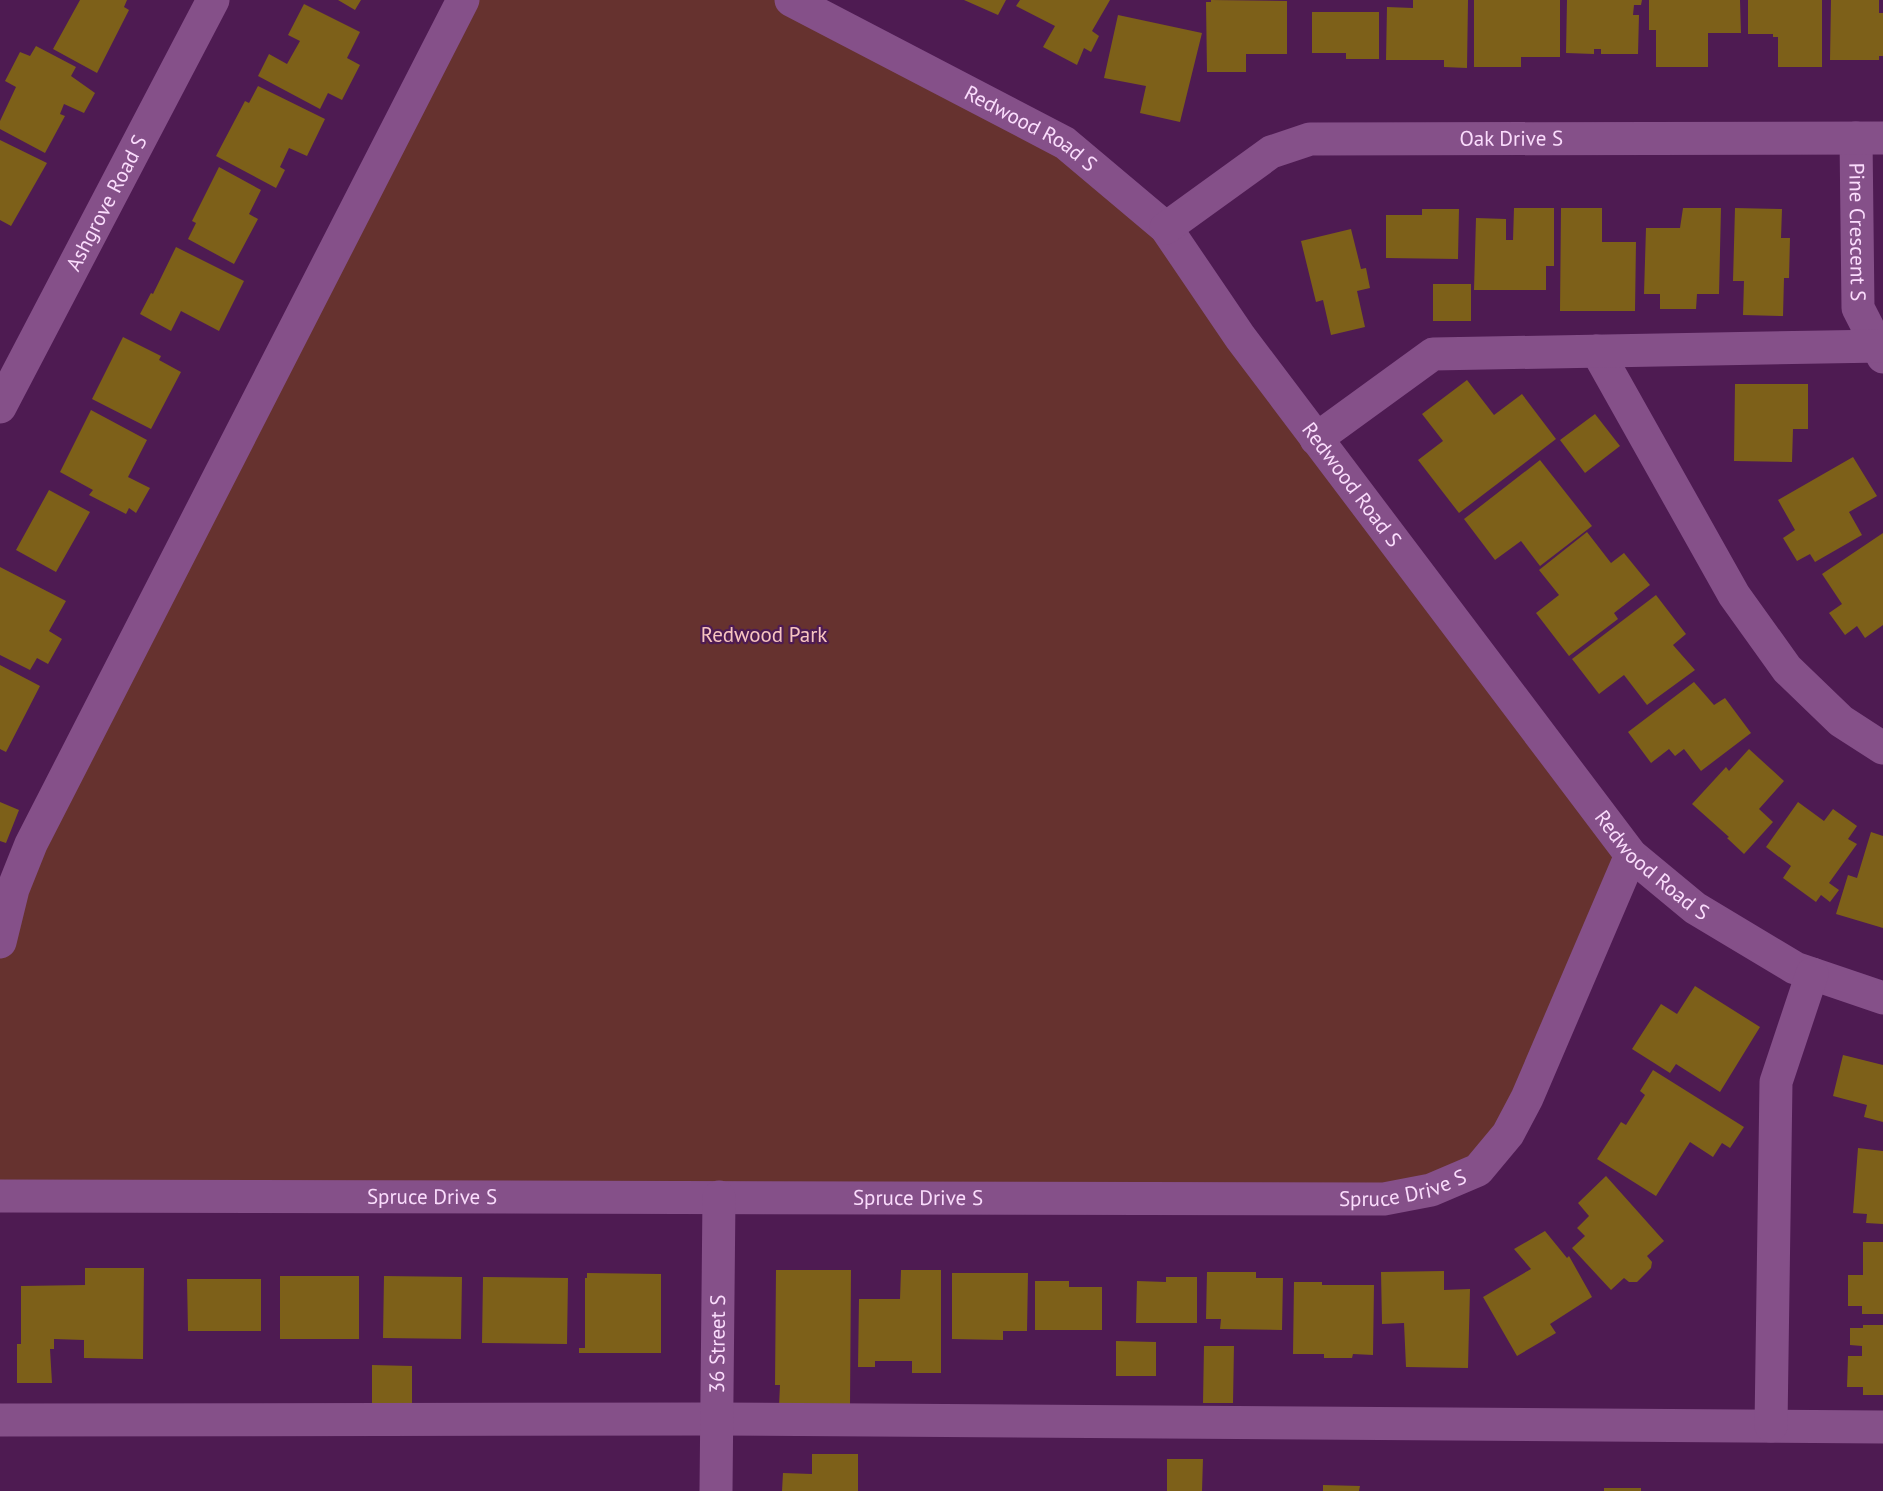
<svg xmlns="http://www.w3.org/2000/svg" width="1883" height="1491" viewBox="0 0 1883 1491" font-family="'PT Sans',sans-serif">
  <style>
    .green { fill: #66322f }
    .building { fill: #7d6019 }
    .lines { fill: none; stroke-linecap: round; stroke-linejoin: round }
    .minor { stroke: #855089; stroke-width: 33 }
    .labels { text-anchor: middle; stroke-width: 4.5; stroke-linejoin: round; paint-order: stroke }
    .street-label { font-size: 21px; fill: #fadcfc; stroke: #4e1b52 }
    .park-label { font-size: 21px; fill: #f7c5c0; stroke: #4e1b52 }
  </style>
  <rect width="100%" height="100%" fill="#4e1b52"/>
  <!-- green -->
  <path class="green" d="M468 0H791L1065 143 1166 228 1631 855 1508 1134 1431 1190 0 1196V903Z"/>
  <!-- building -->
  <path class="building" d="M80 0H127L124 7 129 10 97 73 53 49Z
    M338 0H361L355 10Z
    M964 0H1006L998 15Z
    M1020 0H1110L1092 31 1099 36 1091 52 1084 48 1077 65 1043 47 1055 26 1016 6Z
    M1211 0 1287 1V54H1246V72H1207L1206 2H1211Z
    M1413 0H1468L1467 68 1444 67V60H1386L1387 7 1413 8Z
    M1474 0H1560V57H1521V67H1474Z
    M1567 0H1642L1641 5H1634L1633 15H1639L1638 54H1601V49H1594V54L1566 53Z
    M1649 0H1740L1741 33H1708V67H1656V30H1649Z
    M1748 0H1822V67H1778V37H1773V34H1748Z
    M1831 0H1879V13H1883V56H1879V60H1830Z
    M304 4 360 32 347 58 360 65 342 100 328 93 320 109 258 76 269 54 287 64 300 41 288 35Z
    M1312 12H1379V59H1346V53H1312Z
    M1118 15 1202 33 1180 122 1140 113 1146 86 1104 78Z
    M36 46 76 67 71 76 95 93 84 113 64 104 60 114 65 116 45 153 0 129V121L16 87 5 81 20 52 30 56Z
    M258 86 325 119 307 156 289 148 280 167 285 170 276 188 216 156 245 101 249 103Z
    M0 140 47 163 11 226 0 220Z
    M219 167 261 190 249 214 258 219 234 264 188 239 196 223 192 221Z
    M1514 208H1554V266H1546V290H1474L1476 218 1506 219V240H1513Z
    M1561 208H1602V242H1636L1635 311H1560Z
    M1683 208H1721L1719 294H1697L1696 309H1660V294H1644L1646 228H1680Z
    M1735 208 1782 209 1781 238H1790L1789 278H1784L1783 316 1743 315 1744 281H1733Z
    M1422 209H1459L1458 259 1386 258V215H1422Z
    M1351 229 1361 269 1366 268 1370 288 1357 291 1365 327 1331 335 1323 300 1316 302 1301 241Z
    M176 247 244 281 219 331 181 311 171 331 140 314 151 293 153 294Z
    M1433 284H1471V321H1433Z
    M123 337 161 356 159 360 181 372 151 429 92 399Z
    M1467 380 1494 415 1522 394 1556 439 1459 513 1418 460 1443 441 1422 414Z
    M1735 384H1808V429H1793L1792 462 1734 461Z
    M91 410 147 440 128 477 150 488 136 513 129 508 126 514 89 495 93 490 60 472Z
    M1595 414 1620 446 1585 473 1560 440Z
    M1853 457 1877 496 1849 512 1862 535 1815 562 1810 554 1797 561 1783 538 1795 530 1778 500Z
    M1540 460 1592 526 1540 566 1521 541 1495 560 1464 519Z
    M49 490 90 512 56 572 16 550Z
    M1587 532 1611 563 1624 553 1650 585 1614 613 1618 619 1569 656 1536 613 1559 595 1539 570Z
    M1883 533V625L1865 638 1857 626 1845 635 1829 613 1842 604 1822 574Z
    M0 567 66 601 49 631 62 639 48 664 37 658 30 670 0 655Z
    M1656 595 1686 634 1673 645 1695 670 1647 705 1624 675 1599 694 1572 659Z
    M0 665 40 686 6 752 0 749Z
    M1694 682 1714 705 1725 698 1751 733 1701 771 1684 749 1675 756 1669 749 1651 763 1628 732Z
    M1749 749 1784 781 1759 809 1773 822 1744 854 1727 838 1729 837 1692 804 1726 767 1729 771Z
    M0 802 19 810 6 843 0 841Z
    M1798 802 1824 821 1833 809 1857 826 1848 839 1857 844 1829 883 1839 890 1830 902 1821 895 1816 902 1783 878 1791 866 1766 847Z
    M1871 832 1883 836V928L1836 914 1848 875 1857 878Z
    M1695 986 1760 1027 1720 1092 1676 1064 1670 1073 1632 1049 1661 1004 1677 1014Z
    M1843 1055 1883 1065V1122L1864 1117 1867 1105 1833 1096Z
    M1653 1070 1744 1127 1730 1148 1722 1143 1713 1157 1690 1142 1656 1196 1597 1159 1621 1122 1626 1125 1645 1095 1640 1091Z
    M1858 1148 1883 1151V1224L1866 1223 1867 1214 1853 1213Z
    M1606 1176 1664 1241 1647 1256 1652 1262 1651 1268 1637 1282H1629L1624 1278 1611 1290 1572 1248 1585 1236 1577 1228 1589 1216 1578 1203Z
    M1545 1231 1567 1258 1569 1256 1592 1297 1550 1324 1556 1333 1517 1356 1483 1297 1531 1269 1514 1249Z
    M1863 1242H1883V1314H1862V1306H1848V1275H1863Z
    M85 1268H144L143 1359 84 1358V1340L54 1339V1349H50L52 1383H17V1344H21V1286L85 1285Z
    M776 1270H851L850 1407 779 1406 780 1385H775Z
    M901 1270H941V1373H912V1361H875V1367H858L859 1299H900Z
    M1444 1271V1290L1470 1289 1468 1368 1406 1367 1404 1323 1382 1324 1381 1272Z
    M1207 1272H1256V1278H1283L1282 1330 1220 1329 1221 1319H1206Z
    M587 1273 661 1274V1353H579V1348H585V1278H587Z
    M952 1273H1028L1027 1331H1003V1340L952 1339Z
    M280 1276H359V1339H280Z
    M384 1276 462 1277 461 1339 383 1338Z
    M483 1277 568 1278 567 1344 482 1343Z
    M1166 1277H1197V1323H1136L1137 1281 1166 1282Z
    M187 1279H261V1331H188Z
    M1035 1281H1069V1287H1102V1330H1035Z
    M1294 1282H1322V1285H1374L1373 1355 1353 1354 1352 1358H1324V1354H1293Z
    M1863 1325H1883V1395H1863V1387H1847L1848 1356H1862V1346L1850 1345V1328H1863Z
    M1116 1341 1156 1342V1376H1116Z
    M1204 1346H1234L1233 1403H1203Z
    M372 1365 412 1366V1404H372Z
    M812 1454H858V1491H782L783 1473 812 1474Z
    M1167 1459H1203L1202 1491H1167Z
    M1323 1485 1360 1486 1359 1491H1323Z
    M1604 1488H1641V1491H1604Z"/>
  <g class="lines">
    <!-- minor -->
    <g class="minor">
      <path id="s1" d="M791 0 1065 143 1166 228 1240 337 1631 855 1695 908 1795 968 1883 998"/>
      <path id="s2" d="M1856 138 1858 308 1883 357"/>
      <path id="s3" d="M1166 228 1271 152 1310 139 1883 138"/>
      <path d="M1597 351 1734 595 1787 669 1841 721 1883 748"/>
      <path id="s4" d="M0 407 213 0"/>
      <path d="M1316 439 1433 354 1883 346"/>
      <path d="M0 942 13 889 31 844 463 0"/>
      <path id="s5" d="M0 1196 1384 1199 1431 1190 1478 1170 1508 1134 1527 1098 1631 855"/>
      <path d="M0 1420 717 1419 1883 1427"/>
      <path d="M1771 1426 1776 1082 1812 974"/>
      <path id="s6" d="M716 1491 719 1197"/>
    </g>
  </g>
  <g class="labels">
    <!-- street labels -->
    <g class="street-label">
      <text dy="7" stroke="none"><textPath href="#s1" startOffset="272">Redwood Road S</textPath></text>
      <text dy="7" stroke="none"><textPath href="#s3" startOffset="372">Oak Drive S</textPath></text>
      <text dy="7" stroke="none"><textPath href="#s4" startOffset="230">Ashgrove Road S</textPath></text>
      <text dy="7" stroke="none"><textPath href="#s2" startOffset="94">Pine Crescent S</textPath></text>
      <text dy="7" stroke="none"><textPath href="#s1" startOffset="758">Redwood Road S</textPath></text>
      <text dy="7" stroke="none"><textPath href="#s1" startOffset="1244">Redwood Road S</textPath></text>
      <text dy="7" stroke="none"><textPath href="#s5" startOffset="1404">Spruce Drive S</textPath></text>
      <text dy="7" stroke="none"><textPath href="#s5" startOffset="432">Spruce Drive S</textPath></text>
      <text dy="7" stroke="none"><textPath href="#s5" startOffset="918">Spruce Drive S</textPath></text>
      <text dy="7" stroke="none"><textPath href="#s6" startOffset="147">36 Street S</textPath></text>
    </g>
    <!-- park labels -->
    <g class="park-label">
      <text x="764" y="642">Redwood Park</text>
    </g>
  </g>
</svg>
